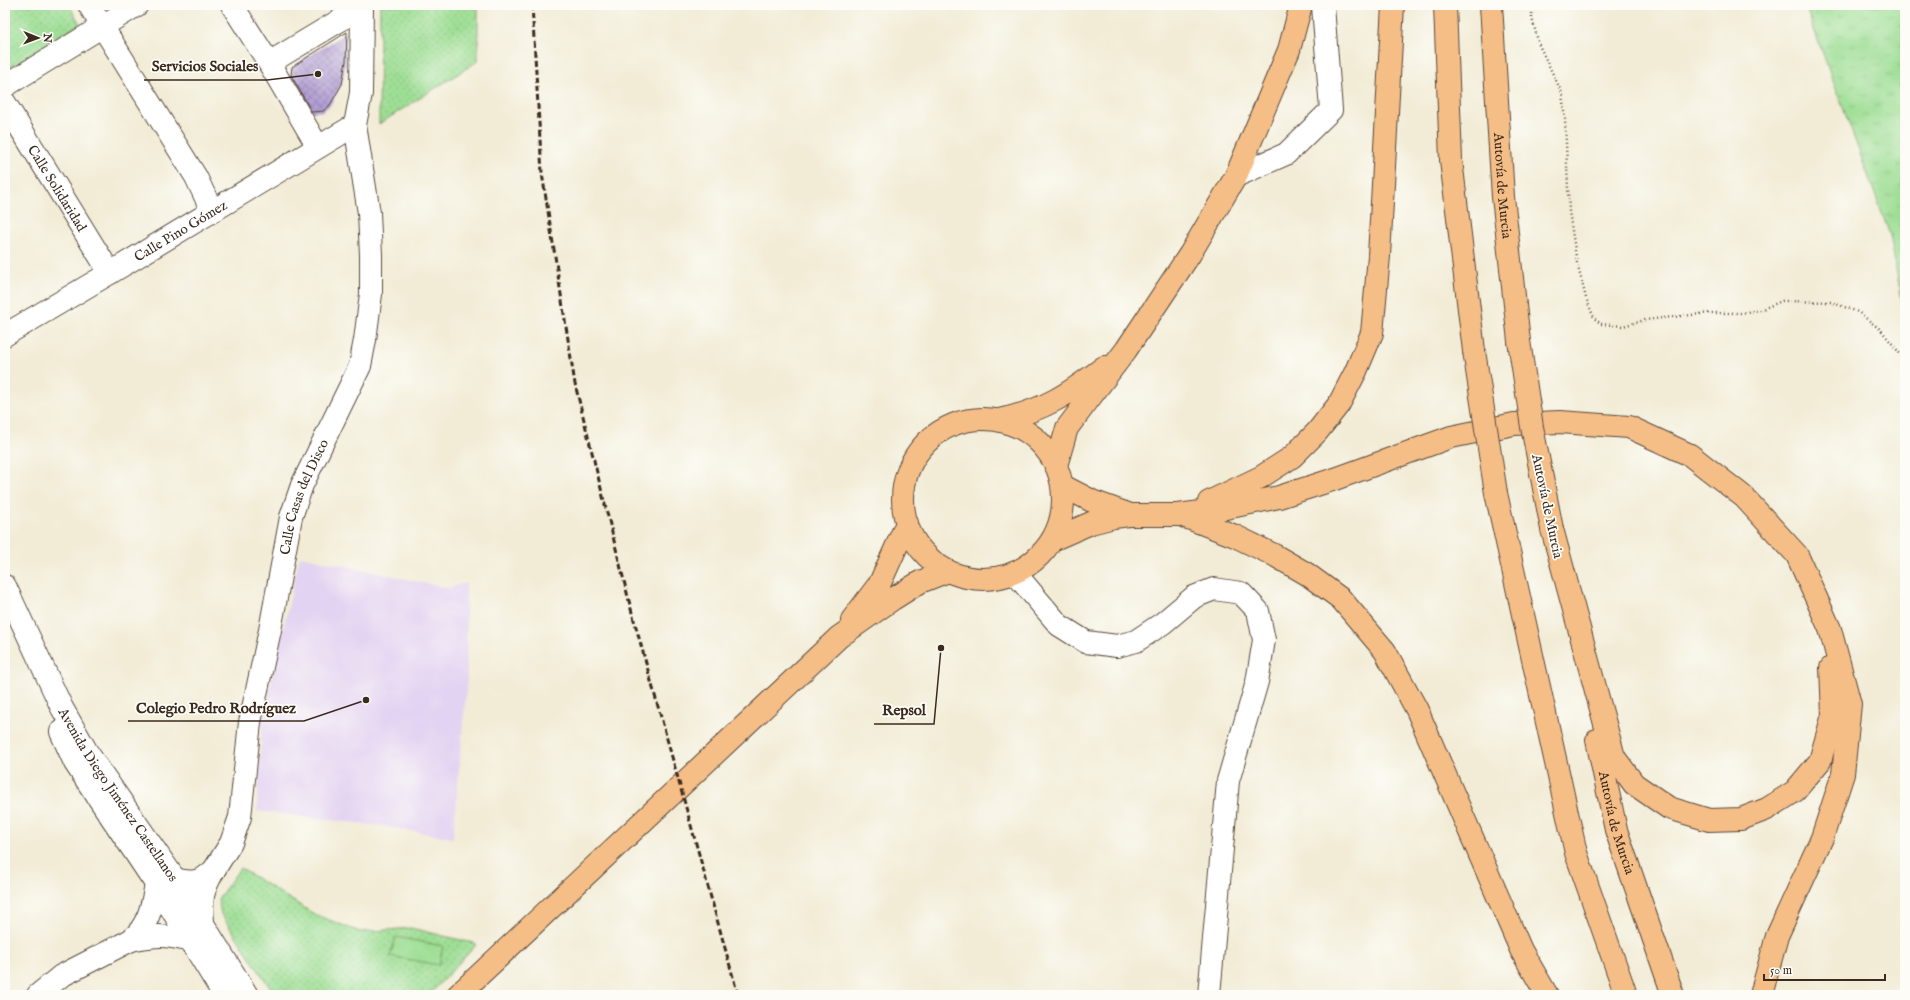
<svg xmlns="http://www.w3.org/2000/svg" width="1910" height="1000" viewBox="0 0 1910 1000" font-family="'IM FELL English',serif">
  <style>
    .built { fill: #e3d3f2 }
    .grass { fill: url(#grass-tufts); stroke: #6c8459 }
    .park { fill: url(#park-dots); stroke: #6c8459 }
    .garden { fill: #9ede94; stroke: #6c8459 }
    .building { fill: url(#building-cross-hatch) }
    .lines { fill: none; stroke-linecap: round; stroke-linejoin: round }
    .minor-casing { stroke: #56473a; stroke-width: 24 }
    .major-casing { stroke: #56473a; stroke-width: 24 }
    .highway-casing { stroke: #56473a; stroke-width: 24 }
    .path { stroke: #56473a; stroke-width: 2.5; stroke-dasharray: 1 3; stroke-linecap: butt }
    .minor { stroke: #fff; stroke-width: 22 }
    .major { stroke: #f6be87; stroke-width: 22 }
    .highway { stroke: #f6be87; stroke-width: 22 }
    .rail { stroke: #3b2a1e; stroke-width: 3; stroke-dasharray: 6 3; stroke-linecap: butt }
    .highway-bridge-casing { stroke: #56473a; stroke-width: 24; stroke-linecap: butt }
    .highway-bridge { stroke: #f6be87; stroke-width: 22 }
    .labels { text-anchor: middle; stroke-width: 3.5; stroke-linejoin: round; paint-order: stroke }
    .street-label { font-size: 14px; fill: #3b2a1e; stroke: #fdfcf7 }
    .leader { fill: none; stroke: #3b2a1e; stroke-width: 1.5 }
    .callout-dot { fill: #3b2a1e; stroke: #fdfcf7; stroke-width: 1.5 }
    .callout-label { font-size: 15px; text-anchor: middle; font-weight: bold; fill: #3b2a1e; stroke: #fdfcf7; stroke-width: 3.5; stroke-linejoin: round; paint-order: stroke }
  </style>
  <defs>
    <pattern id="grass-tufts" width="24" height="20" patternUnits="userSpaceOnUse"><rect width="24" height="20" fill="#9ede94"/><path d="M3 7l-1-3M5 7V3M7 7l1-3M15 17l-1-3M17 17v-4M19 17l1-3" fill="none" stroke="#89bf7f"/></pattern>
    <pattern id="park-dots" width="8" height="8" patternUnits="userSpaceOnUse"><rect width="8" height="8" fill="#9ede94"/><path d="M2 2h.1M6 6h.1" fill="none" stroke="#89bf7f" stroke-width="1.8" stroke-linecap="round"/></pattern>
    <pattern id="building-cross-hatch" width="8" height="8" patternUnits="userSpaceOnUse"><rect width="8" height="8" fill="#b19ed4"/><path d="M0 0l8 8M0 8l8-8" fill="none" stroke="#9181ab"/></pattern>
  </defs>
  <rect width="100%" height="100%" fill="#fdfcf7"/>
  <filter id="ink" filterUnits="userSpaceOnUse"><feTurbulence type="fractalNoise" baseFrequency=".025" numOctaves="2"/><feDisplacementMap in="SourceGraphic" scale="8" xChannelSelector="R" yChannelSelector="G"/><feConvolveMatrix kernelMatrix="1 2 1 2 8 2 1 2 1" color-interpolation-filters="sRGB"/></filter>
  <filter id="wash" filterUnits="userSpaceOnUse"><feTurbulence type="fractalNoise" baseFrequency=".012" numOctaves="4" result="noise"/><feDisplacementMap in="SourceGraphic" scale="16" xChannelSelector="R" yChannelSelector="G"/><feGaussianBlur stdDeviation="0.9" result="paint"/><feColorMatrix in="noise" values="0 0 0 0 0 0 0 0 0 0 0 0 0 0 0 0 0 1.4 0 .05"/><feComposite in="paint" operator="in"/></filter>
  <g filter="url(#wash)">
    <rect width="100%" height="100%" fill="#f2ecd6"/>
    <!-- built -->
    <path class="built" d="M300 556 448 588 466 583 467 680 453 838 381 826 257 811 262 721Z"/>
    <!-- grass -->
    <path class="grass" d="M1805 5H1905V318L1890 235Z"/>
    <!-- park -->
    <path class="park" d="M5 5H69L80 24 5 70Z
      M380 5H478V61L379 124Z
      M240 868 314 914 360 932 411 928 477 944 429 995H275L221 914 218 899Z"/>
    <!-- garden -->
    <path class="garden" d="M396 937 443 946 439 965 390 956Z"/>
    <g id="blocks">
      <!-- building -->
      <path class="building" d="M347 32 346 61 342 84 330 105 323 111 312 112 291 75 292 67Z"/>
    </g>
  </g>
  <g filter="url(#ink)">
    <use href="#blocks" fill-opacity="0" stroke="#56473a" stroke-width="1"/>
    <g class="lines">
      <defs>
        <g id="minor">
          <path d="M89 5 196 177 212 211"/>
          <path d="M232 5 269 63 318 147"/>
          <path d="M269 63 362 7"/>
          <path d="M5 86 137 5"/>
          <path id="s1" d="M5 103 110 273"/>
          <path d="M1236 176 1286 154 1331 110 1323 6"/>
          <path id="s2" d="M5 335 110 273 355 125"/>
          <path d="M1015 573 1059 625 1086 642 1117 646 1136 641 1163 623 1194 597 1214 589 1241 593 1258 611 1264 640 1257 682 1228 781 1209 995"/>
          <path id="s3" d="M5 586 62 708 87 752 181 888 247 995"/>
          <path d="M61 732 75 763 156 884 224 995"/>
          <path id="s4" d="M214 870 231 843 240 817 250 722 270 630 291 517 302 485 360 366 365 340 371 294V255L369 213 355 125 361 93 362 5"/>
          <path d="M175 879C192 884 201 882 214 870 202 891 201 898 203 922"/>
          <path d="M156 884C152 906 149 925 131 940 155 935 169 934 192 942"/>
          <path d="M38 995 61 976 131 940"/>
        </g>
        <path id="major" d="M903 499a80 80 0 1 1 160 0a80 80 0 1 1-160 0Z
          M999 420C1043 411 1069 394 1104 367
          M1056 466 1067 428 1126 350 1190 254 1236 176 1289 50 1301 5
          M852 620 880 583 907 523
          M458 995 839 637 893 599 920 582 948 571"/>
        <g id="highway">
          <path d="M1445 5 1451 160 1474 351"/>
          <path id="s5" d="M1491 5 1503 197 1519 341"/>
          <path d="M1063 486 1092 501 1128 514"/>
          <path d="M1496 493 1576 853 1626 995"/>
          <path d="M1209 502 1261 477 1292 457 1317 432 1339 404 1356 371 1372 333 1379 256 1393 5"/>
          <path d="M1183 516 1235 536 1274 555 1307 574 1341 599 1385 651 1417 710 1521 950 1547 995"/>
          <path d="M1552 529 1614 757 1634 784 1669 808 1709 820 1741 819 1767 809 1795 791 1820 761 1833 715 1831 668"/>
          <path d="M1052 540 1091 523 1114 517 1129 515H1178L1216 510 1279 497 1335 479 1451 437 1514 424 1560 422 1629 427 1690 455 1744 497 1797 555 1830 629 1850 704 1843 774 1822 838 1777 936 1761 995"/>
          <path id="s6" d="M1597 740 1616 830 1673 995"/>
        </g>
      </defs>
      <!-- minor casing -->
      <use href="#minor" class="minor-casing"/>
      <!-- major casing -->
      <use href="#major" class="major-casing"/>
      <!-- highway casing -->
      <use href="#highway" class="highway-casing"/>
      <!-- path -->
      <path class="path" d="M1532 5V18L1539 45 1562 93 1565 120 1569 211 1577 263 1586 298 1594 318 1601 324 1623 326 1645 320 1710 313H1740L1760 310 1782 301 1831 302 1858 312 1881 330 1905 360"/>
      <!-- minor -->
      <use href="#minor" class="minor"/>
      <!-- major -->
      <use href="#major" class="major"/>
      <!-- highway -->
      <use href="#highway" class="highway"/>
      <!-- rail -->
      <path class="rail" d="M532 5 542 173 575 384 631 609 738 995"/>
      <defs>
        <path id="highway-bridge" d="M1519 341 1532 427 1552 529
          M1474 351 1496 493"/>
      </defs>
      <!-- highway-bridge casing -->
      <use href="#highway-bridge" class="highway-bridge-casing"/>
      <!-- highway-bridge -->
      <use href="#highway-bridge" class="highway-bridge"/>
    </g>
  </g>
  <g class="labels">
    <!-- street labels -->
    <g class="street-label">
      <text dy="5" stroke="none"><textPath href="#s5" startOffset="181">Autovía de Murcia</textPath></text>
      <text dy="5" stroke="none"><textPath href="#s1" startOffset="100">Calle Solidaridad</textPath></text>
      <text dy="5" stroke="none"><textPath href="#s2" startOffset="204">Calle Pino Gómez</textPath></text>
      <text dy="5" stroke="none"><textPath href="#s4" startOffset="387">Calle Casas del Disco</textPath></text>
      <text transform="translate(1548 506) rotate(78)" y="5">Autovía de Murcia</text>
      <text dy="5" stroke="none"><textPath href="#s3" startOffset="238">Avenida Diego Jiménez Castellanos</textPath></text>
      <text dy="5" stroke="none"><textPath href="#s6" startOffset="85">Autovía de Murcia</textPath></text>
    </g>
  </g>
  <!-- callouts -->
  <path class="leader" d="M318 74L267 80H144M366 700L304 721H128M941 648L934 724H874"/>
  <g class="callout-dot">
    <circle cx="318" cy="74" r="4"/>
    <circle cx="366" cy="700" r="4"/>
    <circle cx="941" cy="648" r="4"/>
  </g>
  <g class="callout-label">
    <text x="205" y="71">Servicios Sociales</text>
    <text x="216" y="713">Colegio Pedro Rodríguez</text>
    <text x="904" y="715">Repsol</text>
  </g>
  <!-- margin -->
  <rect width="1910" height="1000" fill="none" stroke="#fdfcf7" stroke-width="20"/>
  <!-- north arrow -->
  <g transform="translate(38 38) rotate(91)" stroke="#fdfcf7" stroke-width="3" paint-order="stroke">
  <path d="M0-3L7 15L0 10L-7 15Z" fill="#3b2a1e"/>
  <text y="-6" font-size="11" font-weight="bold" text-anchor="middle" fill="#3b2a1e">N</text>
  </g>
  <!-- scale -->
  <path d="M1764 974v6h121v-6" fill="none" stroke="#3b2a1e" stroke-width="2"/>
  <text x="1770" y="974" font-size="12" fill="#3b2a1e" stroke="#fdfcf7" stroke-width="3" paint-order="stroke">50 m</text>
</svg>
